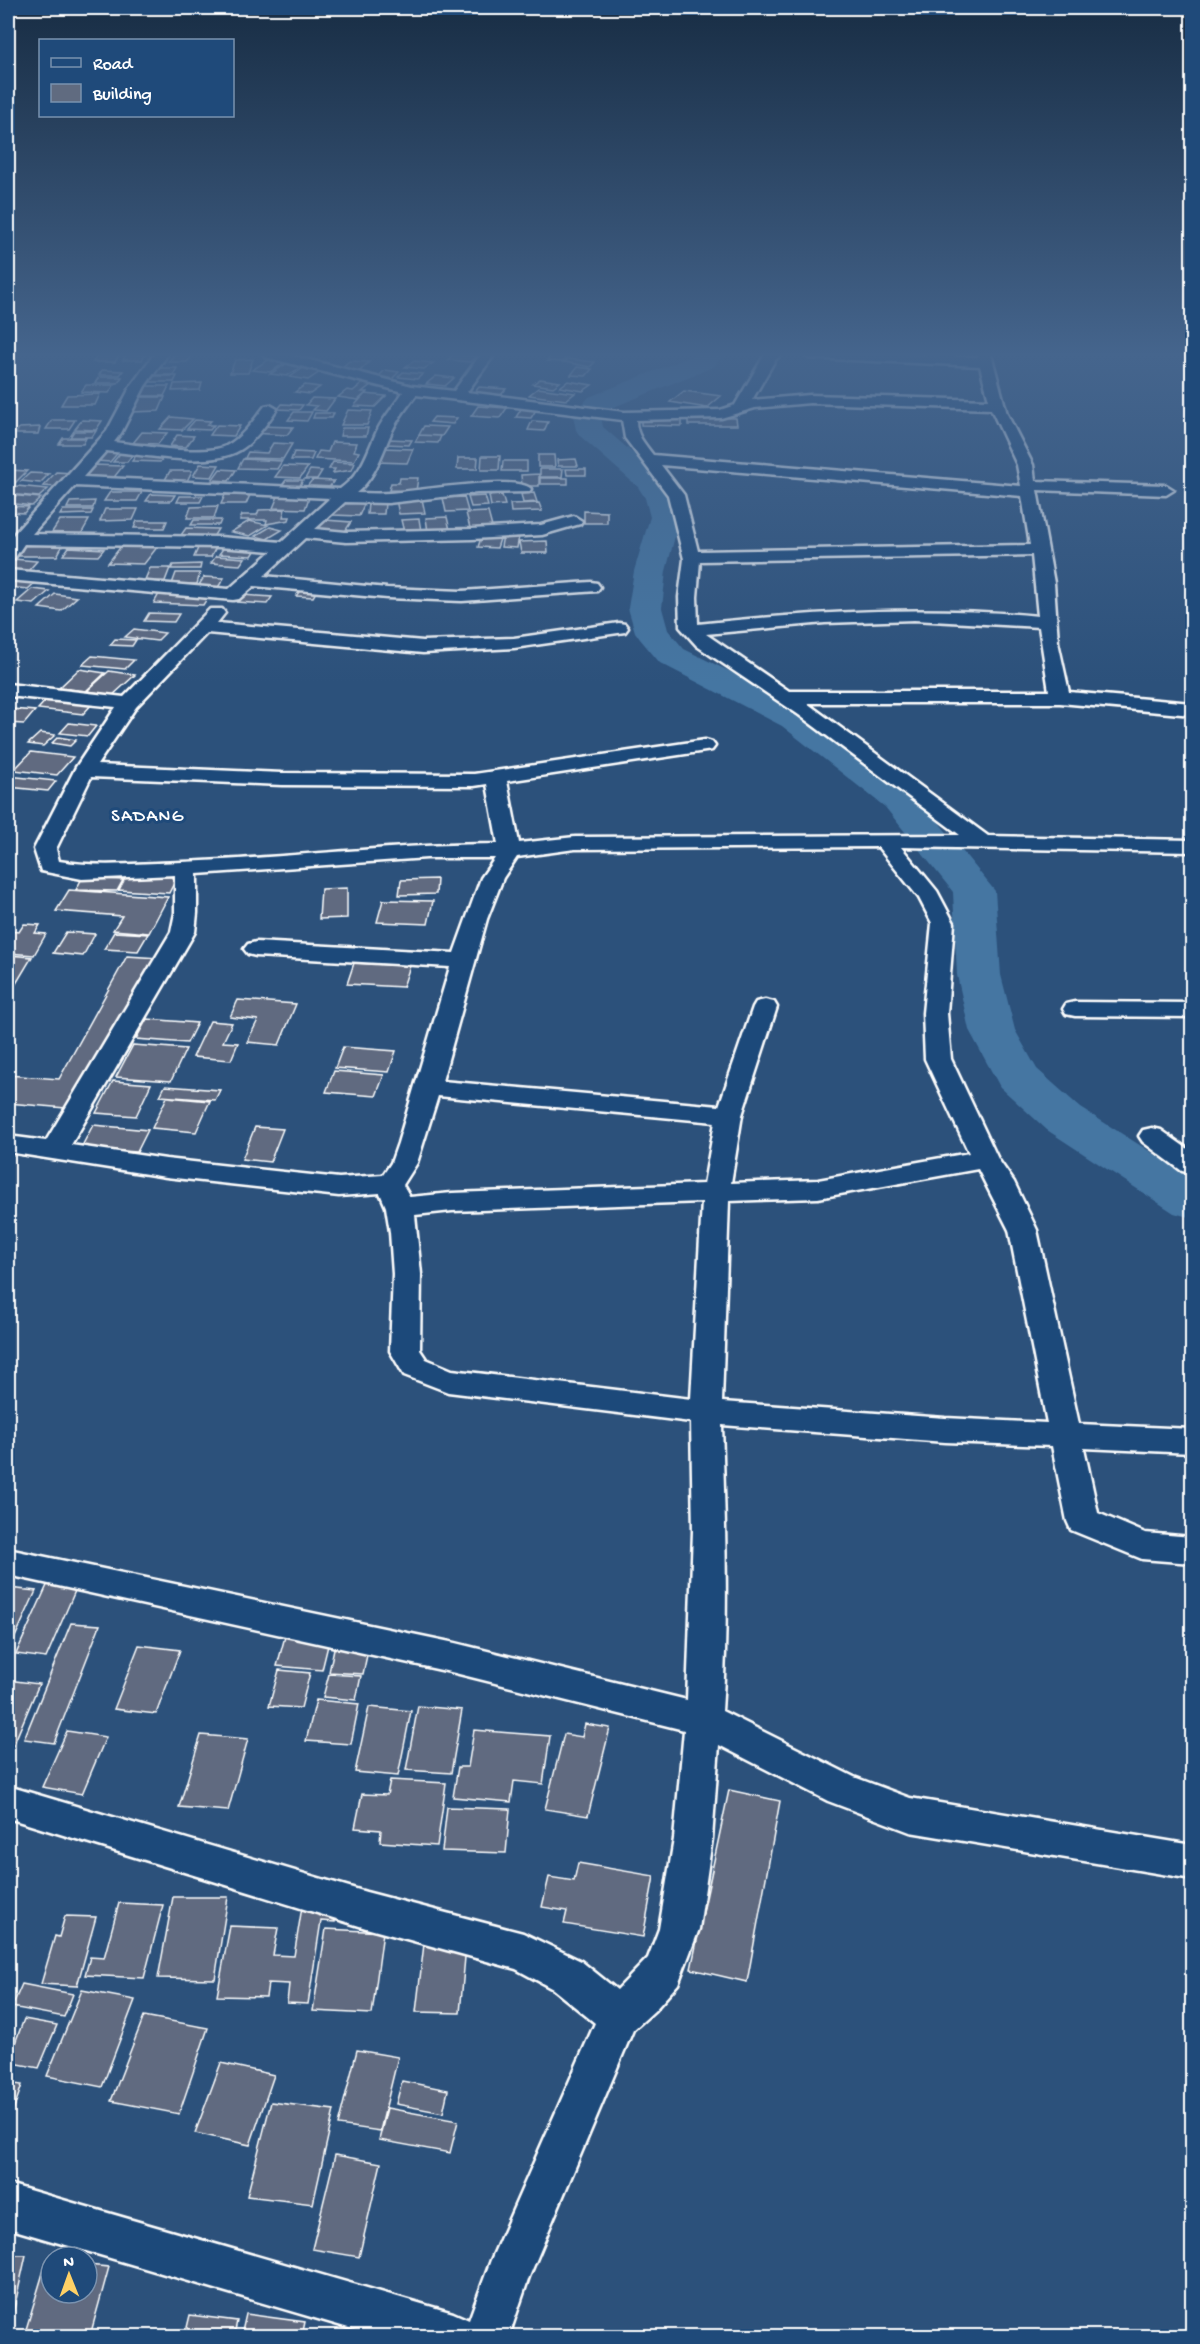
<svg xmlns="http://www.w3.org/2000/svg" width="1200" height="2344" viewBox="0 0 1200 2344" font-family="'Gochi Hand',sans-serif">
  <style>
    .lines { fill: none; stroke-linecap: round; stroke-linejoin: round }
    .river { fill: #4576a2; fill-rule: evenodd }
    .building { fill: #606b80; stroke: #fff; stroke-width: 1.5 }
    .street-casing { stroke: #fff; stroke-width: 5 }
    .street { fill: #1f4a7a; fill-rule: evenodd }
    .labels { text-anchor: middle; stroke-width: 6; stroke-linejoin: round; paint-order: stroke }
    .far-quarter-label { font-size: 18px; letter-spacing: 1.5px; fill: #fff; stroke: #1f4a7a }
  </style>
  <rect width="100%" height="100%" fill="#2c517b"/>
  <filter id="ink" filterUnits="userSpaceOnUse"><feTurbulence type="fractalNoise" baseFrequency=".0167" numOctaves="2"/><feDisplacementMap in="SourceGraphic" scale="12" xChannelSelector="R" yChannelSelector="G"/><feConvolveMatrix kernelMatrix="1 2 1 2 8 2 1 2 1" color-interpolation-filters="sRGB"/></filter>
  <g filter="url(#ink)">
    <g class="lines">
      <!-- river -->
      <path class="river" d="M697 354H725L713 367 609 409 601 416 603 427 658 475 675 498 680 517 666 571 662 608 668 630 684 649 808 710 913 791 995 891 1001 975 1015 1030 1037 1069 1081 1108 1192 1178V1218L1174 1213 1047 1130 1000 1087 969 1030 957 975 953 892 885 807 782 726 660 663 640 639 635 632 628 608 634 571 650 517 645 498 638 487 580 436 576 430 573 415 589 397Z"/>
    </g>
    <!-- building -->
    <path class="building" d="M98 354H120L115 362H93Z
      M126 354H145L142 360H123Z
      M175 354H194L187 362H168Z
      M453 354 476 356 470 362 448 360Z
      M552 354H557L569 355 563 362 547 361Z
      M253 359 248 373H230L235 360Z
      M568 359 595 362 590 367 565 362Z
      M268 360 285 363 270 372 252 370Z
      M349 361 369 362 360 371 340 369Z
      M414 361 433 363 424 369 405 367Z
      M286 364 303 366 287 376 270 374Z
      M305 367 323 370 308 380 290 377Z
      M577 367 592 369 586 376 571 375Z
      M155 368H177L173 375H150Z
      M102 370 123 371 120 375H99Z
      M385 370 399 372 392 379 378 377Z
      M403 372 423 374 417 379 398 377Z
      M146 376H177L174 382H143Z
      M436 376 454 378 445 386 426 384Z
      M99 377H122L118 383H95Z
      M540 379 560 382 553 387 533 384Z
      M568 381 592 385 583 391 560 387Z
      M202 383 200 390 172 391 174 384Z
      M363 383 372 384 362 392H367L358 400 338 397 347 390 353 391Z
      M86 385H114L109 393 81 392Z
      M305 385 320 387 310 394 295 392Z
      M145 386H169L164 396H141Z
      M479 387 506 389 501 395 474 393Z
      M538 388 575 393 566 400 529 395Z
      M684 391 721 396 707 408 670 402Z
      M100 394 95 405H61L67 395Z
      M365 394 386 396 375 407 354 406Z
      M138 397H165L159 411 132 412Z
      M312 398 335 399 326 411 313 410 317 406 306 405Z
      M282 404 303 405 299 410 278 409Z
      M478 406 507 408 500 418 471 416Z
      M521 409 536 410 531 418 516 417Z
      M348 410 372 411 367 425H341Z
      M294 412H312L307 421 288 420Z
      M315 413H334L332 418H313Z
      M171 417 193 419 182 430 160 429Z
      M434 417 457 418 453 424 430 422Z
      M641 417H682V426L641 425Z
      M688 417 736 418 737 425H688Z
      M52 420H75L69 429H46Z
      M82 420 102 421 96 430 75 429Z
      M195 420 211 421 207 425H214L210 430 187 429Z
      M532 421 548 422 544 431 528 430Z
      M217 425 240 426 234 436 210 435Z
      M258 426 293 427 287 435 252 433Z
      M424 426 448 427 442 436 419 435Z
      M40 427 38 434H16L19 428Z
      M342 428H368L366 436H340Z
      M74 431H96L92 437H70Z
      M142 432 167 433 158 444 133 443Z
      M177 435 194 436 186 447 170 446Z
      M419 435 441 436 438 443 415 442Z
      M63 438H86L83 444H59Z
      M389 439 412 440 409 445 386 444Z
      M332 442 357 443 354 451 359 452 354 461 315 459 319 451 328 452Z
      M273 443 292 444 283 459 245 458 248 452 267 453Z
      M107 448 121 449 110 462 97 461Z
      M382 448 413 449 407 463 376 462Z
      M123 450H136L127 462H113Z
      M294 452 314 453 311 460H291Z
      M137 454 165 455 160 462 132 461Z
      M538 455H554L555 467H538Z
      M482 456H500L499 470H481Z
      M458 458H478L477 469H457Z
      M243 459 282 461 277 469 238 468Z
      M576 459 578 466H558L557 460Z
      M503 461H527V471H502Z
      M333 462 355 463 352 470 333 473 335 469H329Z
      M200 464 219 465 212 477 193 476Z
      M93 465 123 466 111 481 81 480Z
      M283 466 308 467 300 478 275 477Z
      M220 469 236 470 229 481 212 480Z
      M540 469H563L562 477H540Z
      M566 469H586V475H567Z
      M8 470 27 471 15 483H8Z
      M310 470 322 471 317 479H305Z
      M170 471H192L186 483H163Z
      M56 472 72 473 60 487 43 486Z
      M30 473 49 474 40 483 21 481Z
      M539 474V486H522L521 475Z
      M400 478H418L416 491 389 490 391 483H399Z
      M540 478H568V484H540Z
      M286 480H303L298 489 280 488Z
      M312 480 334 481 327 490 305 489Z
      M17 486 48 489 39 497 8 494Z
      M110 492H142L137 501H104Z
      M534 493 537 502 523 503 521 494Z
      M151 494 175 495 171 501H146Z
      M279 494 310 495 305 509 273 508Z
      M8 495 41 498 32 506 8 503Z
      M225 495H250L246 504H221Z
      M502 495 505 505 491 506 489 496Z
      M180 496H203L200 502H177Z
      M485 496 488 506 471 507 468 497Z
      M464 497 468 511 446 512 443 498Z
      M422 499 425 513 399 514 396 500Z
      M95 501 93 508H67L70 502Z
      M339 502H365L359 516 333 515Z
      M385 503 384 514H367L368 504Z
      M539 503 542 511 511 512 510 504Z
      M8 506 29 507 24 513 8 512Z
      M218 506 214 518H187L191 507Z
      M105 509H138L133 520 100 521Z
      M285 509 283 517H290L289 520 266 524 267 520H240L242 515H257L259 510Z
      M63 510H93L91 514 60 515Z
      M584 511 607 512V523H584Z
      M488 512 492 527 470 528 466 513Z
      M447 517 450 530 428 532 426 518Z
      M419 519 421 531 404 532 401 520Z
      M60 520H89L80 536 50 535Z
      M194 520H221L219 525H191Z
      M325 520 351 522 344 533 317 531Z
      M137 521H167L164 528H134Z
      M249 521 268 525 250 536 231 532Z
      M270 527 282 530 267 539 255 536Z
      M186 528 218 529 213 537 181 535Z
      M482 535 501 536 497 548 478 547Z
      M503 535 519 536 517 548 501 547Z
      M547 541 548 553H521L519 542Z
      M26 543H64L57 556H19Z
      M122 545 158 546 144 564 108 563Z
      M199 546 216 547 211 557H194Z
      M225 546 257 548 252 556 219 554Z
      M69 547 104 549 98 556 63 555Z
      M216 556 245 558 240 565 211 563Z
      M13 559 37 561 28 571 8 570V565Z
      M201 564 200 569H171L173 565Z
      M150 568H170L165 581 144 582Z
      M176 573H200L197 584H172Z
      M8 577 38 580 28 589 8 587Z
      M204 577 224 578 217 589 197 588Z
      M302 588 318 589 313 597 296 596Z
      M32 589 49 591 34 604 17 602Z
      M55 594 77 597 61 611 39 608Z
      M159 594 208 597 203 605 154 603Z
      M242 595 272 597 267 604 237 602Z
      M149 613 179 614 174 622 144 621Z
      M134 629 165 633 157 641 125 637Z
      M115 639 136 640 132 646 110 645Z
      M92 656 134 660 125 669 82 665Z
      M79 669 105 673 86 691 59 688Z
      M109 671 135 675 113 695 87 691Z
      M49 697 94 702 83 714 38 709Z
      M11 709 35 711 24 724 8 723V714Z
      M69 723 96 726 88 736 60 733Z
      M40 733 55 735 43 746 28 744Z
      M58 737 76 740 70 746 52 743Z
      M31 752 73 757 57 775 14 770Z
      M8 776 56 781 48 791 8 787Z
      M127 875 177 877 169 893 119 890Z
      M82 878 123 880 117 891 76 890Z
      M437 879 436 894 399 895 401 880Z
      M347 888V918L319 919 321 889Z
      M69 890 168 897 149 933 113 930 122 916 56 911Z
      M383 900 433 901 428 924 377 922Z
      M24 924 40 925 35 933 46 934 34 955 8 953V931L19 932Z
      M66 932 95 934 83 956 53 953Z
      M114 932 148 934 138 951 104 949Z
      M8 955 32 957 8 997Z
      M127 956 158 958 77 1109 8 1103V1075L59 1079Z
      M354 963 410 966 403 987 347 984Z
      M238 1000 296 1004 279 1045 247 1042 258 1020 230 1017Z
      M147 1019 197 1023 187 1043 136 1039Z
      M210 1021 232 1023 223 1042 238 1043 231 1060 193 1057Z
      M133 1045 186 1049 171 1081 116 1077Z
      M343 1047 396 1051 389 1072 335 1068Z
      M334 1071 384 1075 376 1096 326 1092Z
      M113 1081 151 1084 136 1116 96 1113Z
      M165 1086 220 1090 215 1100 160 1096Z
      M167 1097 210 1101 196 1132 152 1128Z
      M93 1125 148 1130 137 1152 81 1148Z
      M255 1127 283 1129 270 1162 242 1159Z
      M49 1581 78 1584 46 1658 16 1654Z
      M8 1588 36 1591 11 1646 8 1645Z
      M71 1623 100 1625 54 1743 24 1739Z
      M287 1629 331 1633 322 1670 277 1666Z
      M336 1639 370 1641 363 1674 329 1672Z
      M139 1645 180 1650 156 1714 114 1709Z
      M279 1670 310 1673 301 1708 269 1706Z
      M329 1674 361 1676 356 1700 323 1697Z
      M8 1680 39 1684 10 1753H8Z
      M316 1700 359 1704 351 1744 306 1741Z
      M418 1706 462 1710 451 1773 406 1770Z
      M369 1707 411 1711 398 1776 355 1772Z
      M585 1724 610 1728 588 1816 545 1809 564 1734 582 1737Z
      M474 1730 550 1736 543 1784 514 1781 511 1802 453 1797 458 1767H468Z
      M67 1731 106 1737 82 1794 42 1787Z
      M201 1735 248 1739 228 1811 179 1807Z
      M390 1780 446 1783 437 1846 380 1842 381 1830 355 1828 362 1794 387 1795Z
      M729 1790 780 1801 747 1982 691 1969Z
      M447 1807 510 1809 506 1853 442 1851Z
      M578 1863 654 1876 643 1937 564 1924 567 1911 542 1907 549 1877 574 1881Z
      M173 1897H228L215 1979 158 1978Z
      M119 1903 163 1905 144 1978 85 1975 90 1957 104 1958Z
      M302 1907 337 1909 335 1922 321 1921 308 2004 287 2003 289 1984 268 1983 266 1997 217 1996 230 1926 278 1928 273 1955 294 1956Z
      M65 1916 96 1917 77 1986 41 1984 55 1936 59 1937Z
      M326 1929 383 1932 372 2014 313 2011Z
      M424 1944 466 1946 460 2013 416 2012Z
      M22 1984 73 1994 64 2017 12 2007Z
      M82 1990 135 2000 102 2087 47 2076Z
      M144 2016 208 2028 179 2114 111 2101Z
      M24 2019 57 2025 39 2068 8 2062Z
      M357 2050 398 2057 380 2131 338 2125Z
      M221 2063 274 2075 250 2145 195 2133Z
      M402 2081 448 2090 443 2113 396 2104Z
      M8 2083 22 2085 8 2125Z
      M271 2102 334 2110 313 2204 247 2196Z
      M387 2108 458 2121 450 2153 379 2140Z
      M335 2155 381 2163 359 2257 312 2249Z
      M8 2255H26L8 2336Z
      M47 2260 51 2261V2293H87V2265L109 2267 90 2336H24Z
      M246 2314 305 2322 302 2336H241Z
      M190 2315 237 2321 234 2336H185Z"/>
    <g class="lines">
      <defs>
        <path id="street" d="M154 354H168L145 386 121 433 114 442C141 445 201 457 226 446 242 438 254 420 265 406L270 405 277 409C267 423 255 441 240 450 208 469 142 454 106 451L83 477 340 489C363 472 366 455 377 431 384 417 395 405 403 392L265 357 263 354H286L412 386 454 391 481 354H495L467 392 624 412 720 410 735 405 765 354H782L775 360 752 400 810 395 989 400 980 366 809 358 802 354H899L978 357 977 354H991L1007 414 1033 465 1035 481 1166 485 1174 490 1166 495 1037 490 1054 583 1058 642 1069 692 1192 703V715L1060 703H807L988 836 1192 840V852L901 847 937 891 954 923 947 1013 951 1059 998 1159 1014 1182 1037 1230 1079 1424 1192 1429V1453L1084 1448 1098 1513 1145 1533 1192 1537V1563L1142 1559 1071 1530 1067 1521 1052 1446 945 1442 722 1425C725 1520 729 1616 722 1711L854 1777 910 1798 1192 1845V1879L910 1832 828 1801 719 1745 712 1839 699 1929 678 1984 654 2011 633 2030 529 2277 509 2336H376L8 2228V2184L453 2313 469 2320 491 2260 595 2023 553 1989 516 1969 366 1928 8 1818V1786L366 1892 523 1933 581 1961 617 1990 648 1958 659 1929 674 1839 684 1730 455 1673 8 1575V1549L455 1643 687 1700 693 1531 691 1422 448 1392 404 1375 390 1351 393 1274 390 1232 386 1207 380 1193 339 1196 166 1177 8 1152V1136L46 1141 171 932 175 913V875L82 879 41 871 34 849 76 767 116 707 8 696V684L124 697 210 609H222L225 613 217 623 423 641 514 638 619 623 625 624 628 628 625 632 514 648 423 653 207 633 136 707 97 765 282 773 474 774 705 740 712 742 715 746 712 750 507 781 519 843 575 837 960 835 799 715 697 646 680 627 679 597 684 559 668 495 625 438 622 420 416 395C408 406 398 418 392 431 382 453 376 477 356 493 367 493 378 494 389 493 412 492 518 474 531 489L529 492 477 493 388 503 345 502 315 529 346 532 472 529 541 525 574 516 582 521 580 524 542 535 472 539 346 542 305 538 264 576 387 588 462 591 591 582 597 583 600 587 597 591 462 601 387 598 254 586 239 599 233 600 8 580V570L229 589 272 551 219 547 24 544 14 559 8 560V544L13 535 107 431 131 386ZM810 403 991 409 1017 465 1021 486 653 455C644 443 636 435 636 420L721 418 755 408ZM661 465 1022 496 1030 545 698 551 684 495ZM75 486 330 498 282 542 219 537 32 534ZM1032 555 1038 616C924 605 811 612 698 624L697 597 700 561ZM914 620 1039 627 1049 691H789L706 634 825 623ZM91 777 282 785 474 786 487 784 498 844C392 844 288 858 182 862 141 863 99 868 59 861L56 849ZM878 847 919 898 932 923 923 1013 925 1059 969 1153 818 1180 731 1183 742 1115 777 1007 774 1002 765 1000 756 1002 753 1007 719 1106 442 1081 487 919 503 878 517 857 575 849ZM427 858H495L481 878 454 953 256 942 248 944 244 949 248 954 256 956 450 967 398 1143 391 1163 383 1175 339 1178 166 1159 71 1145 195 932 197 913V874ZM438 1096 715 1122 704 1184 452 1193 410 1197 403 1185 417 1163ZM978 1169 1009 1230 1047 1423 945 1418 722 1402 729 1201 818 1198ZM702 1202 691 1399 452 1370 426 1359 420 1350 421 1274 415 1215 452 1211Z
          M1075 1002 1192 1003V1017L1075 1016 1066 1014 1063 1009 1066 1004Z
          M1152 1128 1161 1130 1192 1152V1173L1182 1171 1143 1142 1139 1136 1143 1130Z"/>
      </defs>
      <!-- street casing -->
      <use href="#street" class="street-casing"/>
      <!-- street -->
      <use href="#street" class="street"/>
    </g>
  </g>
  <!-- sky -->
  <linearGradient id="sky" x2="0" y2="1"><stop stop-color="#182d44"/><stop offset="0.52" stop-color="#45658d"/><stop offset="1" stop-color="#45658d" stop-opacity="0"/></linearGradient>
  <rect width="1200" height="682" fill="url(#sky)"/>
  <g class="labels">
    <!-- far-quarter labels -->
    <g class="far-quarter-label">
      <text x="148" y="821">SADANG</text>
    </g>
  </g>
  <!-- margin -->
  <rect width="1200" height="2344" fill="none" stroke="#1f4a7a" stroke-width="30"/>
  <rect x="15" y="15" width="1170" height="2314" fill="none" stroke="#fff" stroke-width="2" filter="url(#ink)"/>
  <!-- legend -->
  <rect x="39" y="39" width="195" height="78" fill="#1f4a7a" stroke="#7992af" stroke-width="1.5"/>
  <rect x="51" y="58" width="30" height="9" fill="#1f4a7a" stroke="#7992af" stroke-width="1.5"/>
  <text x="93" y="69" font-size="18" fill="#ffffff">Road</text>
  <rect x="51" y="84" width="30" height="18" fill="#606b80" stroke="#7992af" stroke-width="1.5"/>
  <text x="93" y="99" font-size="18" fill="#ffffff">Building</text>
  <!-- north arrow -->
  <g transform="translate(69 2275) rotate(359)"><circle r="28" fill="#1f4a7a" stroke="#7992af" stroke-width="1.5"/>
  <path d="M0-4.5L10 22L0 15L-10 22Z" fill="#ffd166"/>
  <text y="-9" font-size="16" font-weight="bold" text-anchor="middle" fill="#ffffff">N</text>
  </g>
</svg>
